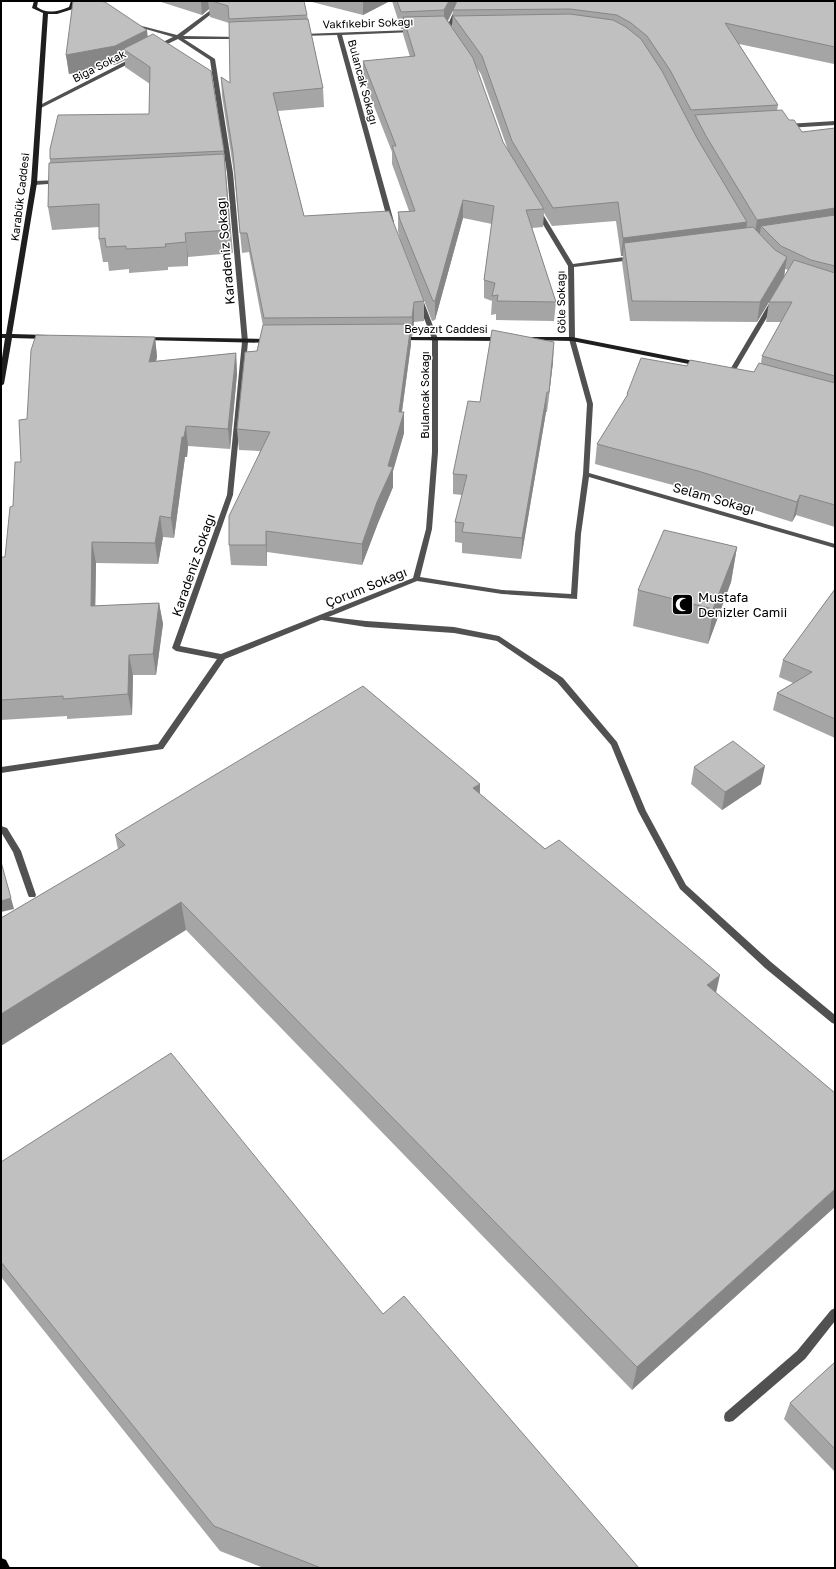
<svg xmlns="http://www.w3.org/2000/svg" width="836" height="1569" viewBox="0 0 836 1569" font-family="'Golos Text',sans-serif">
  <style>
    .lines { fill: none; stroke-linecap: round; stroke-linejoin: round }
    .primary-casing { stroke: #dbdbdb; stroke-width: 1 }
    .lane { fill: #515151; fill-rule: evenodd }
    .street { fill: #515151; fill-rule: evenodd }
    .secondary { fill: #1e1e1e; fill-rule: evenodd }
    .primary { fill: #000; fill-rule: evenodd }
    .wall { fill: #a5a5a5; fill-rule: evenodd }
    .shaded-wall { fill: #868686 }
    .building { fill: #c0c0c0; stroke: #868686 }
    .labels { text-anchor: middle; stroke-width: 3; stroke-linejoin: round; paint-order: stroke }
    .far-street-label { font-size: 11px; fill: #000; stroke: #fff }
    .street-label { font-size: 13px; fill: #000; stroke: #fff }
    .poi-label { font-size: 13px; fill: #000; stroke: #fff; text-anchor: start }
  </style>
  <rect width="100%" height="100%" fill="#fff"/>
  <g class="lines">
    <defs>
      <path id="primary" d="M1 1558 6 1560 10 1568H1Z"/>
    </defs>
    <!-- primary casing -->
    <use href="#primary" class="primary-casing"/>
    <!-- lane -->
    <path class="lane" d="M319 616H322L366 621 454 627 499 636 563 678 617 742 646 811 686 885 771 962 835 1015V1024L832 1023 765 968 680 889 638 811 611 745 557 682 497 641 454 633 366 627 322 620 318 618Z
      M1 826 7 828 21 851 36 895 35 897H29L28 895 13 852 1 832Z
      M835 1308V1321L805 1359 733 1421 729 1422 725 1421 724 1417 725 1413 797 1351 831 1310Z"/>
    <!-- street -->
    <path class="street" d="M223 1H228L183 36 239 37 241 38 239 39H184L215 59 233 173 248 342 233 495 180 646 221 654 413 578 426 529 432 452V339L417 300 420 298 423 300 438 339V452L432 529 420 577 502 590 571 594 575 534 583 474 587 404 569 339 568 266 535 211 538 209 541 211 573 264 632 256 635 258 632 260 574 267 575 339 593 404 589 473 835 544V548L589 477 581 534 577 599 502 594 417 581 225 659 163 749 1 773V767L158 744 217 659 176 651 172 648 227 495 242 342 227 173 210 60 178 39 159 48H155V46L173 37 132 25 134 24 177 35Z
      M471 1H476L458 13 449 31 450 33 446 34 445 31 454 11Z
      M412 30 414 31V32L342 35 394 222 391 224 388 222 337 35 302 36 300 35 302 34Z
      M134 57 137 59 136 60 41 108 36 107Z
      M835 121V125L787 128 784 126 787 124Z
      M60 180 62 181V183L34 185 31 183 34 181Z
      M773 300 776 302 734 373 731 375 729 374 728 373 770 302Z"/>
    <!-- secondary -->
    <path class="secondary" d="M34 1H38L37 7C46 14 58 12 69 7L71 1H75L73 9 57 14H48L37 183 12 334 46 335 49 337 46 339 12 338 4 384 1 386V365L5 338H1V334H6L31 183 43 13 32 8Z
      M145 337 270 339 273 341 270 343 143 340 142 339Z
      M401 337H502L505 339 502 341 399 340 398 339Z
      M531 337H572L699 362 702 364 699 366 572 341 529 340 528 339Z"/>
    <!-- primary -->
    <use href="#primary" class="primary"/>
  </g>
  <!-- wall -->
  <path class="wall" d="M158 1H304L307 15 308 19 323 88 324 107 278 111 304 216 424 301V321L414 322 412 337H411V344L402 412H404V433L393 471V487L378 523 362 565 267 552V566L231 565 229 545 260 451 239 450 237 429 263 326 249 252 242 253 234 173 222 96 221 77 230 83 229 23 210 17 209 9 202 15Z
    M308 1H390L363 15Z
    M392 1H835V62L834 64 739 44 778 105 777 111 802 132 835 128V527L796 515 792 522 695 491 595 464 597 444 627 397V394L687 366 754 372 761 363 762 356 781 322H766L769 302 788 270 785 269 784 277 757 322 630 321 622 262 623 256H621L616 221 552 226 544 213 543 227 532 228 556 302 554 321 496 320V314L491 315 492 301 484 298V280L492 224 463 218 435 320 432 321 400 239 398 231V212L409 211 392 164V152L363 78V61L410 57 403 34V29H401ZM453 11 452 27 453 28 448 21ZM476 67 481 74 508 150 503 142Z
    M148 36 224 151 233 253 188 257V266L168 267V270L129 273V269L109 271 108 262H103L99 239V227L52 230 48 207 50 163V159L149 114 150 84 125 67V60L117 64 69 74 66 55Z
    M155 337 157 357 156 361 236 353 237 374 230 449 188 446 187 457H185L174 538 163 537 158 564 96 563 95 606 159 603 163 624 156 675H133L132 715 67 719V716L1 720V557H5L13 506 21 462 27 419Z
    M553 362 547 412H546L521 559 462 553V543L455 542V522L462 495 453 494V474L480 402Z
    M737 547 731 582 708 644 633 626 638 590Z
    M835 589V738L773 710 777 693 793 683 779 677 783 660Z
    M694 767 761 784 722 810 691 784Z
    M480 784V794L835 1093 632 1390 186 930 118 849 115 835Z
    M1 1162 383 1314 639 1568H264L220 1551 1 1277Z
    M835 1362V1472L784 1419 790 1403Z"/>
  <!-- shaded-wall -->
  <path class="shaded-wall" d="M201 1H208L209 9 202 15Z
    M363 1H390L363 15Z
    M449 1H468L453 10 444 28V10Z
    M147 30 149 48 123 49 125 60 117 64 69 74 66 55Z
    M463 200V218L435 320V301Z
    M835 208V227L761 226 759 239H754L757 220Z
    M747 222 745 241 624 243 623 256H621L623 238Z
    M185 233 188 257V266L186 242Z
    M787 257 784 277 757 322 760 302Z
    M414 302V322L412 337V317Z
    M411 324V344L400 425 404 412V433L393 471V487L378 523 362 565V544L388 466 399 412Z
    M155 337 157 357 151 382 149 362Z
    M554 342 553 362 547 412Z
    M236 353 237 374 230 449 228 429Z
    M547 392 546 412 521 559 522 538Z
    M186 426 188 446 187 457H185L174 538 171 518 182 437Z
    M800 495 796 515 792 522 797 502Z
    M160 516 163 537 158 564 155 543Z
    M266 531 267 552V566L266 545Z
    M92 542 96 563 95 626 91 606Z
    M737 547 731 582 708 644 713 609Z
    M159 603 163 624 156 675 153 654Z
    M129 655 133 675 132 715 128 694Z
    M765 766 761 784 722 810 725 792Z
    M480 784 479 813 473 788Z
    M11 898 14 909 1 912V901Z
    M181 902 186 930 1 1046V1014Z
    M720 975 714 1002 707 985Z
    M835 1189V1207L632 1390 637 1367Z"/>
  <!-- building -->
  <path class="building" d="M73 1H99L105 2 147 30 115 46 66 55Z
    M212 1H304L307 15 229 19 228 6Z
    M397 1H449L444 10 401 12Z
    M457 1H835V47L725 23 778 105 691 110 670 70 647 36 631 23 617 15 570 9 453 10Z
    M570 14 613 20 626 27 641 39 662 71 697 138 747 222 623 238 618 202 553 208 512 141 482 56 453 16Z
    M444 16 473 58 503 142 544 209 526 210 556 302 497 301 498 295 492 296 495 283 484 280 494 206 463 200 435 301H433L400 220 398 212 415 211 392 146H396L363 61 415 56 403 17Z
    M308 19 323 88 273 93 304 216 389 211 424 301 414 302 412 317 264 318 247 233H240L233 153 221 77 230 83 229 22Z
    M153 34 211 71 224 151 50 159V149L58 115 149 114 150 67 123 49Z
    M782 110 789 120H794L802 132 835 128V208L757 220 706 136 695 115Z
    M224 154 230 230 185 233 186 242 165 244 166 247 126 249V246L106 247 105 238 99 239V204L48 207 49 163Z
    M835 215V266L811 260 781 246 761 226Z
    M753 227 775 250 787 257 760 302 632 301 624 243Z
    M794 260 835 273V376L762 356 792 302H769Z
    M411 324 399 412H404L388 466 393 467 377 502 362 544 266 531V545H229V516L270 432 237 429 245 352 257 351 263 325Z
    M492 330 554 342 549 392H547L522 538 462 532 464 523 455 522 467 475 453 474 468 401 480 402Z
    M36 335 155 337 149 362 236 353 228 429 186 426 184 437H182L171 518 160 516 155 543 92 542 91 606 159 603 153 654 129 655 128 694 63 699V696L1 700V557H5L10 507 13 506 15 462H21L19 420 27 419 31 350Z
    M641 358 687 366 690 360 754 372 759 363 835 383V505L800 495 797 502 698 471 597 444 628 394H627Z
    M664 530 737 547 713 609 638 590Z
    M835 589V719L777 693 812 672 783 660Z
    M363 686 480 784 473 788 545 849 559 840 720 975 707 985 835 1093V1189L637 1367 181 902 1 1014V918L125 845 115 835Z
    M733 741 765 766 725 792 694 767Z
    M1 862 11 898 1 901Z
    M171 1053 383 1314 404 1296 639 1568H321L214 1526 1 1262V1162Z
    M835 1362V1449L790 1403Z"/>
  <!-- icons -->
  <defs>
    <symbol id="mosque-square" viewBox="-11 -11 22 22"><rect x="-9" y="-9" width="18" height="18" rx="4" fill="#000" stroke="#fff"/><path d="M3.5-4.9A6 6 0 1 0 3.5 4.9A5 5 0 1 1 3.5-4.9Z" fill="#fff"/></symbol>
  </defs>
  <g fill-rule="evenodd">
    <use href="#mosque-square" x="670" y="592" width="25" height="25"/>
  </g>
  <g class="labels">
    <!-- far-street labels -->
    <g class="far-street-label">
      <text transform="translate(368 23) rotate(-2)" y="4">Vakfıkebir Sokağı</text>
      <text transform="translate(99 66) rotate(-27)" y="4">Biga Sokak</text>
      <text transform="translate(363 82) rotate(75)" y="4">Bulancak Sokağı</text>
      <text transform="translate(20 197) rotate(-83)" y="4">Karabük Caddesi</text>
      <text transform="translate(561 302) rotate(-91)" y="4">Göle Sokağı</text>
      <text x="446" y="333">Beyazıt Caddesi</text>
      <text transform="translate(425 395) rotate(-90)" y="4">Bulancak Sokağı</text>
    </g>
    <!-- street labels -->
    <g class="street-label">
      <text transform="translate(225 251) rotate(-95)" y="5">Karadeniz Sokağı</text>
      <text transform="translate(714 498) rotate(16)" y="5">Selam Sokağı</text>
      <text transform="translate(193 565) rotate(-71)" y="5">Karadeniz Sokağı</text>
      <text transform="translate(366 587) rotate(-22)" y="5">Çorum Sokağı</text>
    </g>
    <!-- poi labels -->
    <g class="poi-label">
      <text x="698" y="602">Mustafa<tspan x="698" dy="15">Denizler Camii</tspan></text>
    </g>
  </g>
  <!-- border -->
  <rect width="836" height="1569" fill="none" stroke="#000000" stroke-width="4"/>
</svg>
